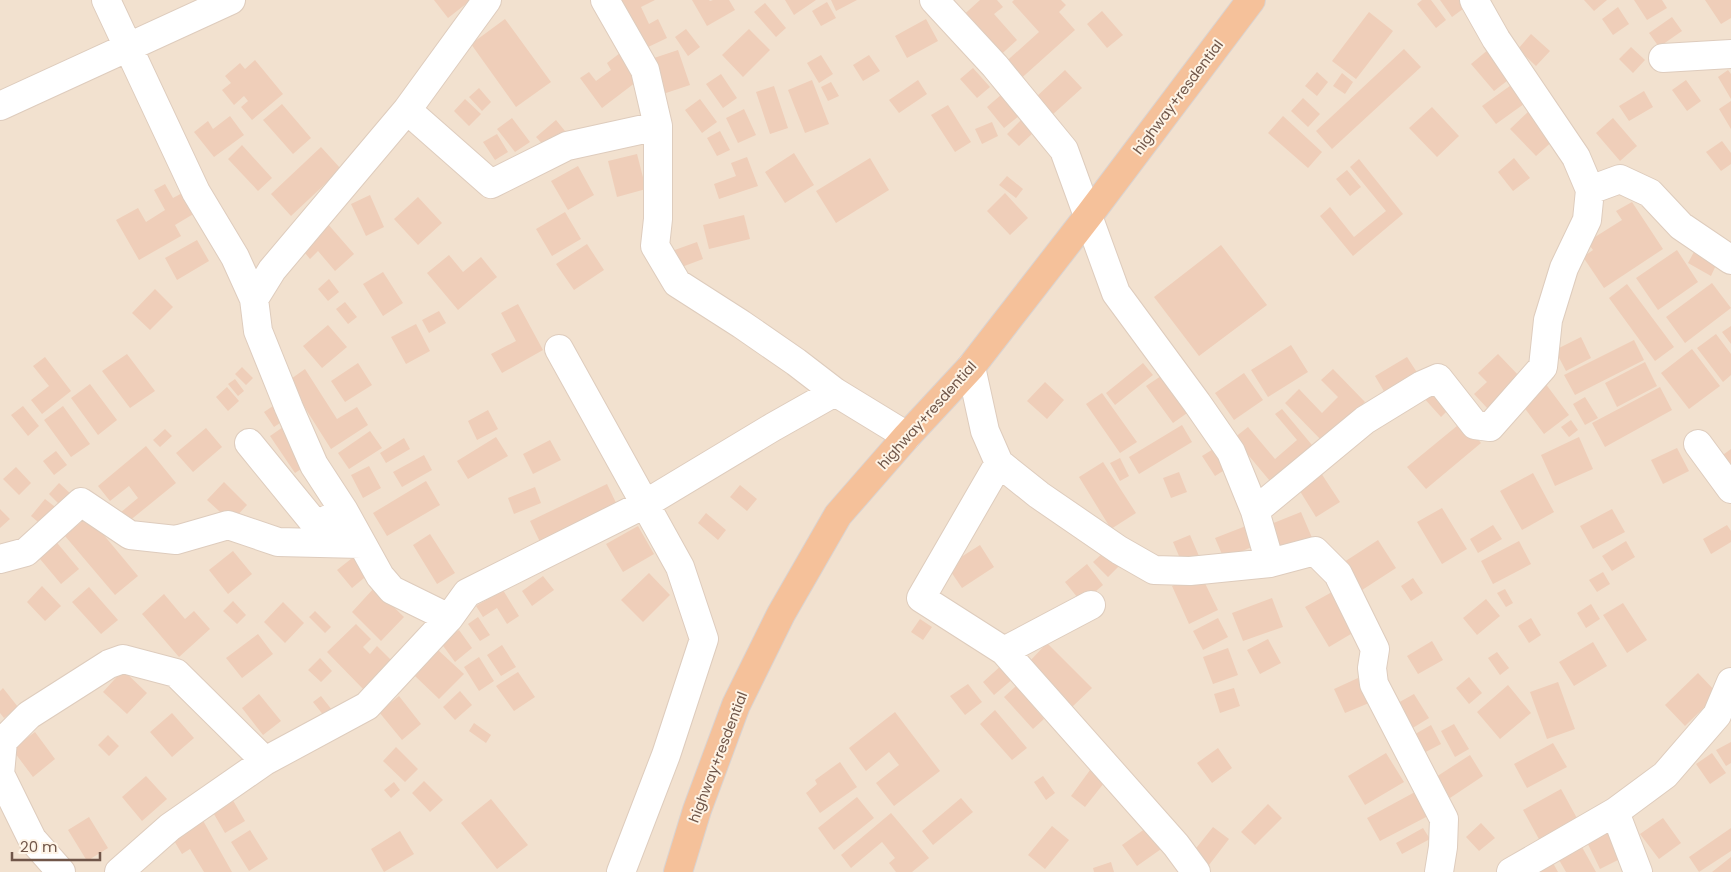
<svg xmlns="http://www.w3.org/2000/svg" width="1731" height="872" viewBox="0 0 1731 872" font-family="Poppins,sans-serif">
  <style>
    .residential { fill: #f2e1cf }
    .building { fill: #efceb9 }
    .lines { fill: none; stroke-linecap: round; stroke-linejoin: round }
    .minor-casing { stroke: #deccbd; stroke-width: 30 }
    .trunk-casing { stroke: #dad3d0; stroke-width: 30 }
    .minor { stroke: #fff; stroke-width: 28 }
    .trunk { stroke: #f5c19a; stroke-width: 28 }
    .labels { text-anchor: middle; stroke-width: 4; stroke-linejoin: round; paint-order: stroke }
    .street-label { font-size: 14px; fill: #705649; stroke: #fef4e6 }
  </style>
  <rect width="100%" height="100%" fill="#fbf0e0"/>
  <!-- residential -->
  <path class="residential" d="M0 0H1731V872H0Z"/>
  <!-- building -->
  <path class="building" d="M434 0H471L448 18Z
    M620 0H655L641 7 649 24 658 19 667 38 644 49Z
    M692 0H709L710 1 713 0H729L735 10 707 26Z
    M785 0H816L794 15Z
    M831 0H857L836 11Z
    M980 0H997L1003 7 994 14 1017 40 995 60 958 20Z
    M1014 0H1061L1066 5 1059 12 1075 30 1015 84 1000 67 1039 32 1012 2Z
    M1422 0H1431L1446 20 1436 28 1417 4Z
    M1440 0H1462L1467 6 1452 17Z
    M1584 0H1607L1594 11Z
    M1634 0H1662L1667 8 1647 20Z
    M1705 0H1731V18L1721 24Z
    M827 2 836 18 821 26 812 11Z
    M765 3 786 28 776 37 754 12Z
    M1618 7 1629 24 1613 35 1602 19Z
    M1102 11 1123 35 1107 48 1087 24Z
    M1369 12 1393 31 1356 79 1332 61Z
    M1672 17 1682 31 1659 47 1649 33Z
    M505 19 551 82 516 107 471 44Z
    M926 19 938 41 907 58 895 36Z
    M686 29 700 47 688 56 675 37Z
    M749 29 770 50 743 77 722 55Z
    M1531 34 1550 51 1536 66 1518 49Z
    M1631 47 1645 60 1633 73 1619 59Z
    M1404 49 1421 67 1332 149 1316 131Z
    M1489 49 1512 77 1494 91 1471 64Z
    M678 50 690 85 663 94 651 59Z
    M620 53 640 79 602 108 580 78 589 72 596 81 611 70 607 63Z
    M821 55 833 74 819 83 807 63Z
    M869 55 880 71 863 81 853 65Z
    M255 60 283 94 252 120 241 107 248 101 244 96 234 105 222 90 231 83 225 76 240 63 245 69Z
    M973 68 990 87 977 98 960 79Z
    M1065 70 1082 88 1051 116 1035 98Z
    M1728 70 1731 74V99L1718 77Z
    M1317 72 1328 82 1317 96 1305 86Z
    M1342 73 1353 82 1345 94 1333 86Z
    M721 74 737 98 723 108 706 84Z
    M812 80 829 124 805 133 788 90Z
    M918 80 927 94 899 113 889 100Z
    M1686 80 1701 101 1687 111 1672 90Z
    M831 82 839 96 828 101 821 87Z
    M1514 83 1528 101 1496 124 1482 106Z
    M774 86 788 128 770 134 756 92Z
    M479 88 491 102 482 111 469 97Z
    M1644 91 1653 107 1629 121 1619 106Z
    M1002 94 1019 116 1004 128 987 107Z
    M1303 98 1320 114 1308 127 1291 111Z
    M465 99 481 114 469 126 454 111Z
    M700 99 717 122 702 133 685 110Z
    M1731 101V129L1719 109Z
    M282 104 311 138 293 154 263 120Z
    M948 105 971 142 955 152 931 115Z
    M1432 107 1459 136 1437 157 1409 128Z
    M744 109 756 135 738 143 726 118Z
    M1529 111 1555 139 1536 156 1510 129Z
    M230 116 244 135 214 157 194 132 208 121 213 129Z
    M1283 116 1322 152 1308 168 1268 133Z
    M512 118 530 142 515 152 497 129Z
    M1613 118 1637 146 1620 161 1596 133Z
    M556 120 565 131 546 148 536 137Z
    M1021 120 1033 133 1019 146 1007 134Z
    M992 122 998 136 982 144 975 129Z
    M720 131 730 150 717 156 707 138Z
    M497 134 508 152 495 160 483 142Z
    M1722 141 1731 153V164L1721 171 1706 152Z
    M242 145 272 178 258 191 228 159Z
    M321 147 341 169 291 216 271 194Z
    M794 153 814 185 785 203 765 172Z
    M637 154 646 189 617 197 608 161Z
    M747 157 758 186 719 199 714 184 736 176 731 163Z
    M870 158 889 190 836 223 816 191Z
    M1514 158 1530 178 1513 191 1498 172Z
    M1359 159 1403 214 1353 256 1320 216 1330 207 1354 237 1386 211 1350 167Z
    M578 166 594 195 568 210 551 181Z
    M1347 170 1361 187 1350 196 1336 179Z
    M1007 176 1023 189 1016 198 999 185Z
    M165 184 173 198 184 192 195 213 175 225 181 236 139 260 116 220 138 208 146 222 165 210 154 190Z
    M1005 193 1028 218 1010 235 987 211Z
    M370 195 384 227 366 236 351 204Z
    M418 197 442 223 418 245 394 219Z
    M1632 202 1663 249 1604 288 1583 257 1593 250 1587 242 1622 220 1616 211Z
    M565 212 581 239 552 256 536 229Z
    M744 215 750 239 709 249 703 225Z
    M327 223 354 254 335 271 318 251 310 259 300 247Z
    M197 240 209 261 177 280 165 258Z
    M697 242 703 259 679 268 672 251Z
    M587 244 604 270 574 290 556 264Z
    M1221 245 1267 305 1199 356 1154 297Z
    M1677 250 1698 282 1658 310 1636 278Z
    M1695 250 1717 263 1711 276 1688 263Z
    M449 255 463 272 481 257 497 277 458 310 427 273Z
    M383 272 403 303 383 316 363 284Z
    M329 279 339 292 328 301 318 289Z
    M1712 283 1731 308 1685 343 1666 317Z
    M1627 284 1674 347 1655 361 1609 298Z
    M155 289 173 307 150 330 132 313Z
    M345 302 357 317 348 324 336 309Z
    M518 304 543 350 502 373 491 354 516 341 501 313Z
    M439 311 446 323 429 333 422 320Z
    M416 324 430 351 406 364 391 337Z
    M328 325 347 347 322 368 303 346Z
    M1731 326V344L1722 332Z
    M1716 334 1731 354V375L1723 382 1697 348Z
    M1581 337 1591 358 1566 371 1555 350Z
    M1634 340 1644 360 1575 395 1564 375Z
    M1291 345 1308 372 1268 397 1251 370Z
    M1692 349 1720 386 1689 409 1661 373Z
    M127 354 155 391 130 408 102 371Z
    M1498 354 1521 378 1489 410 1474 394 1487 382 1478 373Z
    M45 357 71 391 42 414 31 400 49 386 33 366Z
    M1407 357 1418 374 1385 393 1375 376Z
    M1645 362 1657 386 1617 407 1605 383Z
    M358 363 372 385 345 402 331 381Z
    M1143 363 1153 375 1115 405 1106 393Z
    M242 367 253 378 246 385 235 374Z
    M305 369 337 419 357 407 368 425 331 449 288 381Z
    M1333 369 1365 402 1323 442 1285 403 1299 389 1322 413 1338 397 1321 380Z
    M1244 373 1263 400 1234 420 1215 393Z
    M1164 374 1190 411 1173 423 1146 386Z
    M235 379 244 391 238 396 228 384Z
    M1542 379 1569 415 1544 434 1517 398Z
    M1045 382 1064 400 1047 419 1027 401Z
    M90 384 117 420 98 435 71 398Z
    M1435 385 1453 405 1441 417 1422 396Z
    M227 387 239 401 228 411 216 397Z
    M1660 387 1672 410 1605 447 1592 423Z
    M1102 393 1137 442 1120 453 1086 404Z
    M1585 397 1598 418 1585 425 1573 404Z
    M279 402 289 417 274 427 264 412Z
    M23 406 39 426 28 436 11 415Z
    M63 406 90 444 71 457 44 420Z
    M1282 409 1317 451 1275 487 1234 438 1248 427 1275 459 1297 440 1275 414Z
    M488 410 498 429 477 440 468 421Z
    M1571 420 1578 430 1569 437 1561 427Z
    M1463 421 1481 443 1426 489 1407 467Z
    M286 425 310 463 295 473 270 436Z
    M1182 425 1192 442 1139 474 1129 457Z
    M206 428 222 447 193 472 176 453Z
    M165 429 172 436 160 447 153 440Z
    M370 431 382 448 349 469 338 453Z
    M496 437 508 456 468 479 457 461Z
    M1579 437 1593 469 1555 486 1541 455Z
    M404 438 410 449 386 463 380 453Z
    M550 440 561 460 533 474 523 454Z
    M146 446 176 483 128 522 120 513 138 498 129 486 110 501 98 486Z
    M1215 448 1228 468 1215 476 1202 456Z
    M1677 448 1689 471 1663 484 1651 460Z
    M1731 449V473L1720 457Z
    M56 451 67 465 54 475 43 461Z
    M424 455 432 470 402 487 393 472Z
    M1120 458 1129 476 1120 481 1110 463Z
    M1103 462 1136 513 1111 529 1079 477Z
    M369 466 381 488 363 498 351 475Z
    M16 467 31 483 19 495 3 479Z
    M1179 472 1187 492 1171 498 1163 478Z
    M1321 473 1340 502 1316 517 1298 488Z
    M1533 473 1554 512 1522 530 1500 491Z
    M426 481 440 505 387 536 373 513Z
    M224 482 247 505 231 522 207 500Z
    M59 483 73 496 62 507 49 494Z
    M607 484 618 507 541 544 530 521Z
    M740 485 757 499 747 511 730 497Z
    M535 487 541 503 514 514 508 498Z
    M45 499 59 510 44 527 31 516Z
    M1442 508 1467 549 1442 564 1417 522Z
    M0 509 10 519 0 528Z
    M1612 509 1625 532 1593 549 1580 526Z
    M1301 512 1313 540 1283 553 1271 524Z
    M706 513 726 530 718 540 698 523Z
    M88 516 138 576 115 595 65 536Z
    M1493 525 1502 539 1478 553 1470 539Z
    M1727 525 1731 531V542L1711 554 1703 539Z
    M638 526 654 554 623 572 606 544Z
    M1246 526 1254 546 1224 559 1215 538Z
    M430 534 455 573 437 584 413 545Z
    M1190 535 1199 556 1182 563 1173 542Z
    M53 538 79 569 61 584 35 553Z
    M1378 540 1396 568 1359 592 1341 564Z
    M1519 541 1531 564 1493 584 1481 561Z
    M1626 541 1635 557 1612 571 1602 556Z
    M980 545 994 567 962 588 947 566Z
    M233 551 252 574 228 594 209 570Z
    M1105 551 1119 566 1108 577 1093 562Z
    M356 555 370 573 352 588 337 570Z
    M1087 564 1103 585 1082 603 1065 582Z
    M1603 572 1610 584 1597 592 1589 580Z
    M649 573 670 595 643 622 621 600Z
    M1200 573 1218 610 1189 624 1172 586Z
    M543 576 554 590 532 606 522 591Z
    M1413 578 1423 593 1411 601 1401 586Z
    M42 586 61 606 45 621 27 602Z
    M89 587 118 620 101 634 72 602Z
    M374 588 404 617 381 641 352 612Z
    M1505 589 1513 603 1506 607 1497 593Z
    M503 590 519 616 507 624 497 608 483 617 476 606Z
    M1332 592 1356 631 1329 647 1305 607Z
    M164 594 185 619 194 611 210 629 179 657 142 614Z
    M1272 598 1283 627 1243 641 1232 613Z
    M1486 599 1500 616 1477 635 1463 618Z
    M233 601 246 615 237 624 223 611Z
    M283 602 304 623 285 643 264 622Z
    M1623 603 1647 640 1627 653 1603 615Z
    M1591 604 1600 619 1586 628 1577 613Z
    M315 611 331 627 325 633 309 617Z
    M478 617 490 635 480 641 468 624Z
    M1218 618 1228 637 1203 650 1193 631Z
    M1531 618 1541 635 1529 643 1518 626Z
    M920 619 932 627 923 640 911 632Z
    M356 624 371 639 363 647 370 654 377 646 394 663 365 691 327 652Z
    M459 630 472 648 455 662 441 643Z
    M258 634 273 654 242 678 226 658Z
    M1268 639 1281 663 1260 674 1247 650Z
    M1432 641 1443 660 1418 674 1407 656Z
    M1593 642 1607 666 1574 686 1559 662Z
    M1047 643 1092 688 1072 707 1028 663Z
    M502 645 516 667 501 676 487 655Z
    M1228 648 1238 675 1213 684 1203 657Z
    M438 650 464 674 439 699 415 676Z
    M1497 652 1509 668 1500 675 1488 658Z
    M479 657 494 681 479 691 464 667Z
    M320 658 332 671 321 682 308 670Z
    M1003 664 1015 677 994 695 983 682Z
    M123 670 147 693 127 714 103 692Z
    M518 672 535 697 514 711 496 686Z
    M1698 673 1718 694 1685 726 1665 705Z
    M1469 677 1482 693 1469 704 1456 688Z
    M1358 678 1369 703 1345 713 1334 689Z
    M1558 682 1575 729 1547 739 1530 692Z
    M968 684 982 702 965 715 950 696Z
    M1508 685 1531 713 1500 739 1477 712Z
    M1016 686 1044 719 1033 729 1004 697Z
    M3 688 18 707 4 718 0 713V691Z
    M1234 688 1240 706 1220 713 1214 694Z
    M460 691 472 705 455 720 443 707Z
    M259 694 281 721 263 735 242 708Z
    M1414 694 1429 718 1411 729 1396 704Z
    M321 696 332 710 324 716 313 702Z
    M399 696 421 724 402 740 379 712Z
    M995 710 1027 748 1012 760 980 724Z
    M895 712 940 771 894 806 876 783 899 765 889 752 866 771 849 748Z
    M172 713 194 738 172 757 150 732Z
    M474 723 491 735 486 743 469 731Z
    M1454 724 1469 749 1455 757 1441 731Z
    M1431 725 1441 744 1420 755 1410 737Z
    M35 732 55 759 33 777 12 749Z
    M108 735 119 746 109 756 98 745Z
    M1731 742V763L1726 766 1716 750Z
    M1553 743 1567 767 1527 788 1514 764Z
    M396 747 418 769 405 782 383 761Z
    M1218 748 1232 768 1212 783 1197 763Z
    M1386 753 1404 782 1365 805 1348 776Z
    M1712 753 1726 773 1710 784 1696 764Z
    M1470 755 1483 776 1450 798 1436 777Z
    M840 762 857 787 820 813 806 793 817 784 815 780Z
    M1093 766 1108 778 1085 807 1071 796Z
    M146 776 167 799 142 821 122 797Z
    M1043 776 1055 793 1046 800 1034 782Z
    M424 781 443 800 430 812 412 793Z
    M394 782 400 790 391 798 384 790Z
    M1561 789 1578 820 1540 841 1523 810Z
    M1415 792 1428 816 1380 841 1367 818Z
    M231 797 245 821 225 833 211 809Z
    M857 797 874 818 834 850 818 828Z
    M961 798 973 812 933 845 922 831Z
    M491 799 528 845 497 869 461 823Z
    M1268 804 1282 818 1255 845 1241 832Z
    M891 813 929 858 912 872H896L889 863 895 858 882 842 851 868 841 855Z
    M89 817 108 848 87 861 68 830Z
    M201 817 232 872H204L190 849 182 854 170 834Z
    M1663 818 1681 843 1659 859 1640 834Z
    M1481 823 1495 838 1479 851 1466 837Z
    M1606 823 1624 857 1600 869 1583 834Z
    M1052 826 1069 840 1045 869 1028 855Z
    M1149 826 1164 847 1137 866 1122 845Z
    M1213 827 1229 839 1209 865 1193 852Z
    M1423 828 1430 839 1402 854 1396 843Z
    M1731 828V851L1699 872 1689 857Z
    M250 830 268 859 249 871 231 842Z
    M400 831 414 854 384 872 371 849Z
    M1578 840 1596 872H1566L1555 853Z
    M1549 856 1558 872H1537Z
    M1731 857V872H1712Z
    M1111 862 1114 872H1094L1093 868Z"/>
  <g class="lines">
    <defs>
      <path id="minor" d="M106 0 196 192 235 257 254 299 258 331 289 408 314 465 344 511 380 576 392 590 449 618 467 593 645 504 773 427 835 392
        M605 0 645 70 658 126V219L655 246 677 283 741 324 796 362 835 392 907 436
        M934 0 995 66 1064 150 1116 293 1197 403 1231 452 1255 511 1270 563
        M1663 58 1731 54
        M0 106 231 0
        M407 110 491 184 567 146 658 126
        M1590 190 1620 179 1650 193 1681 226 1731 260
        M254 299 272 270 407 110 487 0
        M559 349 680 567 704 639 666 755 621 872
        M971 367 985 431 999 463 1039 495 1119 550 1154 570 1190 571 1270 563 1315 551 1338 574 1375 649 1372 668 1374 684 1444 819 1443 847 1439 872
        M249 443 316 525 344 511
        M1698 444 1731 489
        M999 463 921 598 1004 651 1176 845 1196 872
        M1255 511 1365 420 1422 385 1438 378 1475 425 1490 427 1543 367 1548 320 1564 268 1587 220 1590 190 1576 157 1496 39 1474 0
        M0 559 26 552 81 502 130 535 176 540 228 525 278 542 362 544
        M1004 651 1091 605
        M1615 812 1638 872
        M61 872 32 839 0 774 3 741 29 715 109 664 123 659 176 673 265 761
        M119 872 170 827 265 761 367 706 449 618
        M1511 872 1615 812 1665 775 1717 715 1731 682"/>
      <path id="trunk" d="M678 872 697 810 736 705 781 614 838 515 907 436 971 367 1089 215 1251 0"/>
    </defs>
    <!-- minor casing -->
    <use href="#minor" class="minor-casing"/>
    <!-- trunk casing -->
    <use href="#trunk" class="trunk-casing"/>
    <!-- minor -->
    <use href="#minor" class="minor"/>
    <!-- trunk -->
    <use href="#trunk" class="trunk"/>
  </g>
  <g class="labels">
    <!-- street labels -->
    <g class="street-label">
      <text transform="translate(1178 97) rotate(-53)" y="5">highway+resdential</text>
      <text transform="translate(927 415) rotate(-48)" y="5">highway+resdential</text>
      <text transform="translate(718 757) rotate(-69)" y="5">highway+resdential</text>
    </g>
  </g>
  <!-- scale -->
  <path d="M12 852v8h88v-8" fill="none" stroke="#705649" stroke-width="2.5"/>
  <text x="20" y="852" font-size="15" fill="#705649" stroke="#fef4e6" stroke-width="4" paint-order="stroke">20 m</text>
</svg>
